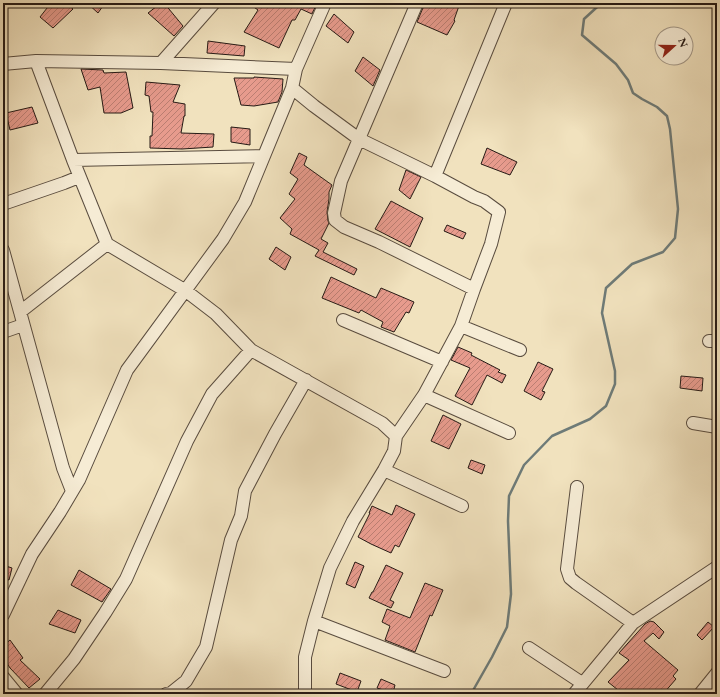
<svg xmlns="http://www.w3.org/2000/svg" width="720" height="697" viewBox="0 0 720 697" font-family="'EB Garamond',serif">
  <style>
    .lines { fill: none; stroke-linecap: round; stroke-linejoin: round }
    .stream { stroke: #6e7b78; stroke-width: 2.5 }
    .building { fill: url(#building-hatch); stroke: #261a15 }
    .minor-casing { stroke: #594c3f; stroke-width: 14 }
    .minor { stroke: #f6ecd5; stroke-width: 12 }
  </style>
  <defs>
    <pattern id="building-hatch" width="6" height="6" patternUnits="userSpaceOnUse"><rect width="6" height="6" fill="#e79b8d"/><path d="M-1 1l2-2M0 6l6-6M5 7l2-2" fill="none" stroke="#bb7e72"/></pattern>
  </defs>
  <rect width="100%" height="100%" fill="#f1e2be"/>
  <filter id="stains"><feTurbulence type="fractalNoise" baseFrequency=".005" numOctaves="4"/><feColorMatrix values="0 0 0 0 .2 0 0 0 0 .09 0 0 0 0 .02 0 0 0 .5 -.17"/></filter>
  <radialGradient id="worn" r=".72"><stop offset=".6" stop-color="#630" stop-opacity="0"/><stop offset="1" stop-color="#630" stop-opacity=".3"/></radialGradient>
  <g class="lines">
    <!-- stream -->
    <path class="stream" d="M471 694 492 657 507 627 511 594 508 521 509 496 524 465 552 436 590 419 606 406 615 384V371L602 313 606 288 632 264 663 252 675 238 678 209 670 129 667 116 657 107 642 99 633 93 628 80 616 64 582 35 584 19 596 8 603 3"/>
  </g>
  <!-- building -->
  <path class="building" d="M51 3H66L73 9 53 28 40 17Z
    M87 3H105L98 13Z
    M161 3H164L183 26 174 36 148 13Z
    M248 3H317L312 14 301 9 295 20H292L279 48 244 32 258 10Z
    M425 3H460L454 20 455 21 447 35 417 22Z
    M334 14 354 32 348 43 326 26Z
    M208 41 245 46 244 56 207 53Z
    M363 57 380 70 373 86 355 71Z
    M81 69 103 70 104 73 126 72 133 108 121 113H104L100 87 88 90Z
    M254 77 283 79 282 92 278 102 254 106 241 105 234 78H254Z
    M146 82 180 85 173 102 185 104V116H184L181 133 214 134 213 147 182 149 150 148V136H152L153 112H151L149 96 145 95Z
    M32 107 38 123 10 130 6 113Z
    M231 127 250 129V145L231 142Z
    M487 148 517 162 510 175 481 164Z
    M299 153 307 157 304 165 332 185 329 192V199L327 212 328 221 329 223 321 239 328 243 323 252 357 269 354 275 315 256 319 250 290 234 292 229 280 218 295 199 289 194 298 179 290 173Z
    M406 170 421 177 410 199 399 190Z
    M391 201 423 218 410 247 375 229Z
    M447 225 466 233 463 239 444 231Z
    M276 247 291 257 285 270 269 259Z
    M331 277 376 298 381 288 414 302 409 313 406 312 394 332 381 327 383 322 361 310 359 313 322 298Z
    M458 347 472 353 471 355 500 370 498 372 506 375 502 383 487 375 472 405 455 396 470 368 451 360Z
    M538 362 553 369 542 391 545 392 541 400 524 391Z
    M681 376 703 378 702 391 680 388Z
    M443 415 461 424 449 449 431 441Z
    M471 460 485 465 482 474 468 468Z
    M396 505 415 514 399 547 395 545 391 553 371 544 358 537 370 513H369L372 506 392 515Z
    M355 562 364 566 355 588 346 584Z
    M3 565 12 568 9 580 3 578Z
    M386 565 403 573 390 600 394 602 391 608 369 598 372 592H373Z
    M79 570 111 589 102 602 71 585Z
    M425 583 443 590 432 616 430 615 415 652 385 640 390 626 382 622 387 609 410 618Z
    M58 610 81 620 75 633 49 624Z
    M650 621 654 622 664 632 659 639 653 633 644 641 678 670 673 676 676 679 663 694H623L608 682 629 660 619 653 645 624Z
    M708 622 714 627 702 640 697 635Z
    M10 640 23 658 20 660 40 679 29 688 10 668 3 657V646Z
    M340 673 361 681 357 692 336 684Z
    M381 679 395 685 393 693 377 688Z"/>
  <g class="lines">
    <defs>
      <path id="minor" d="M417 3 341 181 334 213 335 220 344 227 379 242 474 289
        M36 61 73 160 264 156
        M161 63 214 3
        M3 64 36 61 161 63 296 69
        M292 88 314 106 359 139 435 176 474 197 484 201 499 212 491 244 474 289 461 326 424 395 396 436 394 451 384 470 353 521 330 568 314 621 305 657V694
        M73 160 107 244 186 291 216 314 251 350 382 423 396 436
        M435 176 506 3
        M3 204 64 183 79 177
        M3 250 63 468 72 491
        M20 312 107 244
        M343 320 442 362
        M461 326 520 350
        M3 332 23 325
        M709 341H717
        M424 395 509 433
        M693 423 717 427
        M384 470 462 506
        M577 487 567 569 570 578 576 583 633 623
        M3 615 32 554 60 512 79 480 127 370 223 239 245 202 292 88 296 69 325 3
        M314 621 444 671
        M529 648 582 683
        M3 677 17 694
        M45 694 74 659 105 613 126 579 187 441 212 394 251 350
        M166 694 171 693 186 681 206 647 231 540 241 516 245 491 275 434 306 380
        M574 694 633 623 717 567
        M700 694 717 673"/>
    </defs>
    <!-- minor casing -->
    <use href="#minor" class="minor-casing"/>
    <!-- minor -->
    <use href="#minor" class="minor"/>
  </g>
  <!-- margin -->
  <rect width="720" height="697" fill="none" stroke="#f1e2be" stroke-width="16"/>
  <rect x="4" y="4" width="712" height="689" fill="none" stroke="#261a15" stroke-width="2"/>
  <rect x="8" y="8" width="704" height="681" fill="none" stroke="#261a15"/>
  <!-- north arrow -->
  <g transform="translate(674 46) rotate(69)"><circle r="19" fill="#f6ecd5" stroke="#a39888"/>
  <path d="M0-3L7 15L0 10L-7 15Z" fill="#8f2418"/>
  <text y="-6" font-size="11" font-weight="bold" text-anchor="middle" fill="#261a15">N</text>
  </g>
  <rect width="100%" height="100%" filter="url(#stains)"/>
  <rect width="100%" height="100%" fill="url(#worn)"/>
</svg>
